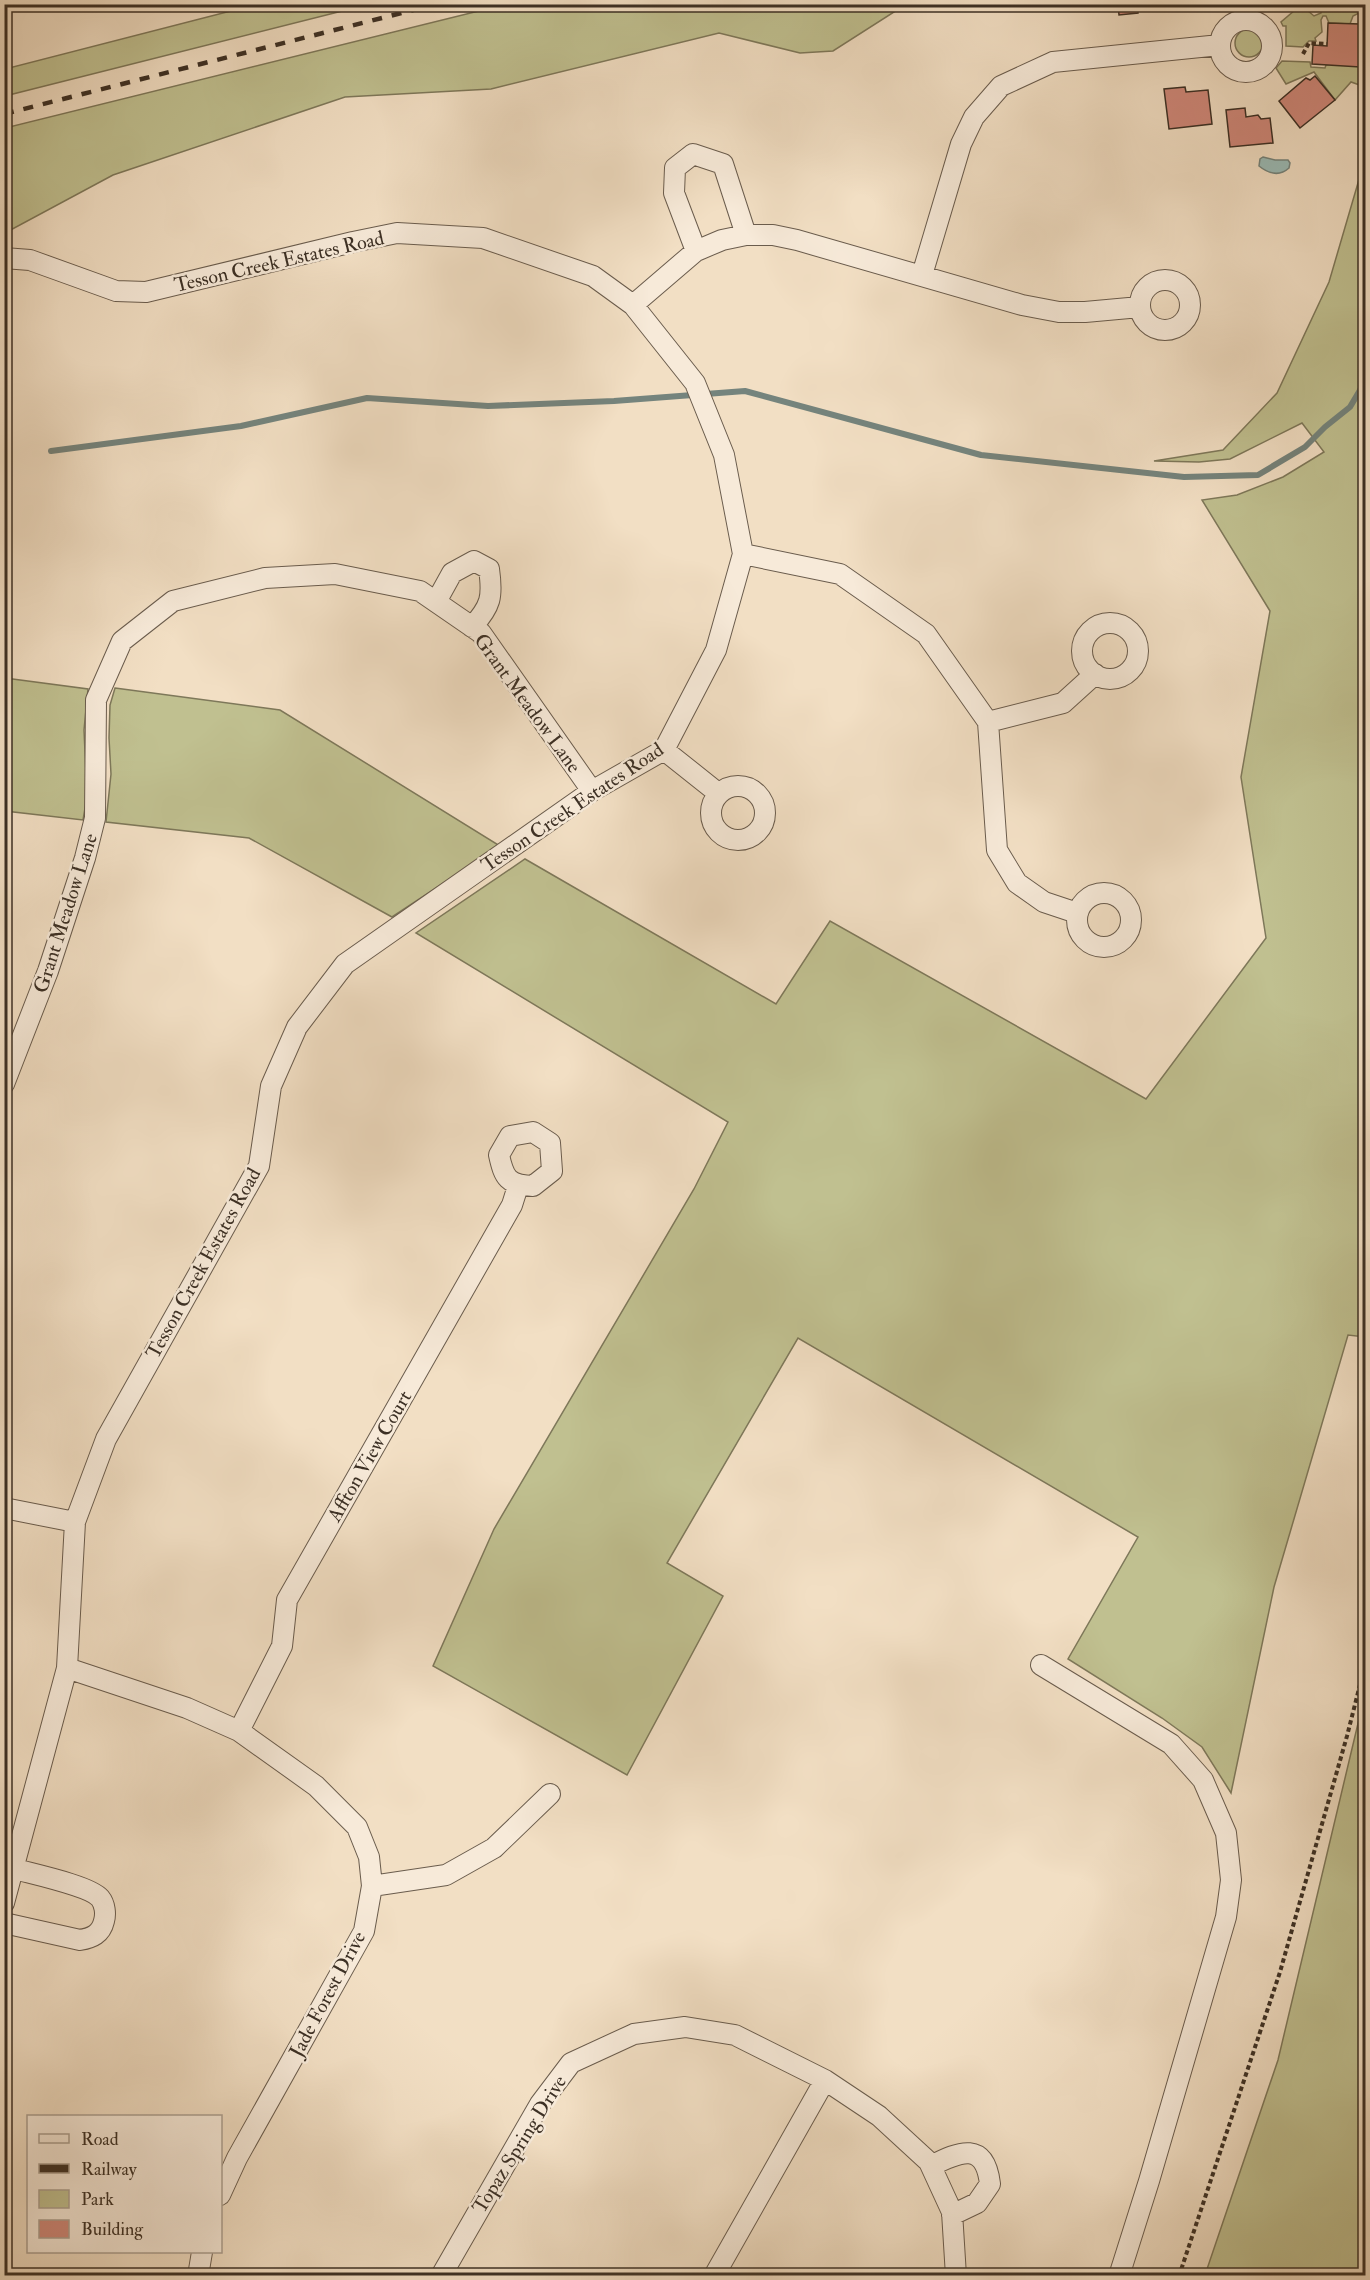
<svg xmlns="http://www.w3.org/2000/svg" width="1370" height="2280" viewBox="0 0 1370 2280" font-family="'IM FELL Double Pica',serif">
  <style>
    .green { fill: #c0c090; stroke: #7e785a; stroke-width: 1.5 }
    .water { fill: #9bbcb7; stroke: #75847d; stroke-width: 1.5 }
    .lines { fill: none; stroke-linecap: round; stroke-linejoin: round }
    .stream { stroke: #75847d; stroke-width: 6 }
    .building { fill: #cf887a; stroke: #3c3025; stroke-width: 1.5 }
    .minor-casing { stroke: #6a5c4d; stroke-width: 22 }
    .path { stroke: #3c3025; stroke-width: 4; stroke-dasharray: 4.5 3; stroke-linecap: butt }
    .minor { stroke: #f7ead9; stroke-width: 20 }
    .rail { stroke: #3c3025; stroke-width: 4.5; stroke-dasharray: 10 10; stroke-linecap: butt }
    .labels { text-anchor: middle; stroke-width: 5; stroke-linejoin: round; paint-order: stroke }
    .street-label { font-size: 20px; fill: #3c3025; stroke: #f7ead9 }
  </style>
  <rect width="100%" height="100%" fill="#f2dfc4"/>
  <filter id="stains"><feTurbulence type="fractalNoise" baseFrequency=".00333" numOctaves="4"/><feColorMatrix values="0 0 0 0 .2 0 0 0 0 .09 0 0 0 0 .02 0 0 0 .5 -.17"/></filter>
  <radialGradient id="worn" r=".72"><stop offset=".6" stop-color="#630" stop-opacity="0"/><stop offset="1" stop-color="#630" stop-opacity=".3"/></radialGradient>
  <!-- green -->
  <path class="green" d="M507 4 905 5 833 51 800 53 719 33 491 89 345 97 113 175 5 233V128Z
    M1345 4 1365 5V10L1353 16 1350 24 1329 23 1326 16H1323L1321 20 1322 32 1315 38 1316 41H1309L1303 47 1286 46V26H1283L1281 22 1301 5 1314 16 1321 13V9L1325 5Z
    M254 5H366L5 96V69Z
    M1235 43a14 14 0 1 1 28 0a14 14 0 1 1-28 0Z
    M1360 58 1365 59V87L1351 82 1335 100 1314 72 1286 84 1276 68 1282 61 1310 62 1311 67 1325 68 1326 65Z
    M1365 159V1337L1348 1335 1274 1587 1231 1793 1202 1747 1162 1718 1068 1659 1138 1537 798 1338 667 1563 723 1596 627 1775 433 1666 494 1529 694 1189 728 1122 416 933 525 859 776 1004 830 921 1146 1099 1266 938 1241 777 1270 611 1202 500 1237 495 1283 477 1324 452 1302 423 1230 459 1199 462 1154 461 1223 450 1277 393 1329 282Z
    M5 678 88 689 84 730 87 796 83 820 5 811Z
    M115 688 280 710 500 846 392 917 249 838 106 822 111 774 109 738 110 705Z
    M1365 1694V2275H1205L1278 2060Z"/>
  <!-- water -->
  <path class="water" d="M1263 157 1275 160H1288L1290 163 1289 168C1279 177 1269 174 1259 166L1260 159Z"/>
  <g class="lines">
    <!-- stream -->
    <path class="stream" d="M51 451 241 426 367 398 488 406 614 401 745 391 981 455 1184 477 1258 475 1305 447 1325 427 1350 407 1366 380"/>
  </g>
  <!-- building -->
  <path class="building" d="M1118 4H1138V13L1119 15Z
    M1328 23 1360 24V41H1366V59L1360 58V67L1312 64 1313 45 1327 46Z
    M1315 76 1335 100 1300 128 1279 101 1306 78 1310 80Z
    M1185 87 1186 92 1208 90 1212 124 1169 129 1164 89Z
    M1245 108 1246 117 1258 115 1261 119 1270 118 1273 143 1230 147 1226 110Z"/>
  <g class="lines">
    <defs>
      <path id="minor" d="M1220 46a26 26 0 1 1 52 0a26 26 0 1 1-52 0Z
        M696 251 674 193 675 168 693 154 723 164 746 235
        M4 258 30 260 116 291 146 292 353 242 397 233 483 238 593 276 633 305 695 383 724 455 743 554 716 650 664 750 592 791 345 964 297 1027 271 1086 259 1166 106 1439 75 1522 67 1668 4 1903
        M922 275 961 144 974 117 1001 86 1053 62 1220 45
        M1140 305a25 25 0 1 1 50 0a25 25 0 1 1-50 0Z
        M633 305 696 251 722 240 746 235H773L797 240 1022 305 1059 312H1085L1140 307
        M743 554 840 574 926 634 988 722 997 850 1017 883 1044 902 1077 913
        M436 602 452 573 474 561 489 569C493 597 491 606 472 627
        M1082 651a28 28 0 1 1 56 0a28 28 0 1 1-56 0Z
        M988 722 1063 703 1095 674
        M664 750 718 793
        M711 813a27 27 0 1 1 54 0a27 27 0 1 1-54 0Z
        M1077 920a27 27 0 1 1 54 0a27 27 0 1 1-54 0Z
        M4 1084 48 971 85 858 95 818 96 700 122 641 173 601 265 578 335 574 420 591 481 633 592 791
        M533 1132 550 1143 552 1171 533 1186C508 1185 504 1178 499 1155L510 1136Z
        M4 1508 75 1522
        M1041 1665 1171 1744 1203 1780 1226 1833 1231 1880 1226 1917 1149 2181 1119 2276
        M67 1668 187 1708 239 1731 316 1786 357 1827 369 1857 372 1886 364 1931 237 2158 220 2195
        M239 1731 282 1646 287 1600 512 1205 518 1186
        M372 1886 446 1875 494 1848 550 1794
        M4 1923 80 1940C92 1938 101 1934 104 1921 106 1914 105 1904 100 1898 90 1886 33 1874 15 1869
        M931 2166C960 2151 985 2141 990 2184L977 2203 952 2215
        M198 2276 202 2252
        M441 2276 540 2104 571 2063 634 2034 685 2027 735 2035 825 2080 879 2116 929 2162 952 2212 956 2276
        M714 2276 825 2080"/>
    </defs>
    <!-- minor casing -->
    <use href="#minor" class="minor-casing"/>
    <!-- path -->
    <path class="path" d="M1303 54 1309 43 1327 44
      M1179 2276 1280 1972 1347 1736 1366 1661"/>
    <!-- minor -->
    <use href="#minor" class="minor"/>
    <!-- rail -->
    <path class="rail" d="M4 114 437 4"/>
  </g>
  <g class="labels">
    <!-- street labels -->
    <g class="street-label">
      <text transform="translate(279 261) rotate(-13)" y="7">Tesson Creek Estates Road</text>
      <text transform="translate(528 703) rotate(54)" y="7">Grant Meadow Lane</text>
      <text transform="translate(572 807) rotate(-34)" y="7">Tesson Creek Estates Road</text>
      <text transform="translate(65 913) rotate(-72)" y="7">Grant Meadow Lane</text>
      <text transform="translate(203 1263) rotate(-61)" y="7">Tesson Creek Estates Road</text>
      <text transform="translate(369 1456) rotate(-60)" y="7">Affton View Court</text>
      <text transform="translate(327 1994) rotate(-62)" y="7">Jade Forest Drive</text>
      <text transform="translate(519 2144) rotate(-58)" y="7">Topaz Spring Drive</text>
    </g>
  </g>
  <!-- margin -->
  <rect width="1370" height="2280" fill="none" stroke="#f2dfc4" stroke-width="24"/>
  <rect x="6" y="6" width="1358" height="2268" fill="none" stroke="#3c3025" stroke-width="3"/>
  <rect x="12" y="12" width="1346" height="2256" fill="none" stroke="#3c3025" stroke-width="1.5"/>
  <!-- legend -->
  <rect x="27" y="2115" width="195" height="138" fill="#f7ead9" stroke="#aca091" stroke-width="1.5"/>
  <rect x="39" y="2134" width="30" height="9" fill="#f7ead9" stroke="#aca091" stroke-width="1.5"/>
  <text x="81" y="2145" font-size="18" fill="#3c3025">Road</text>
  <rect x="39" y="2164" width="30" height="9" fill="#3c3025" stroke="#aca091" stroke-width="1.5"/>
  <text x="81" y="2175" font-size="18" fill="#3c3025">Railway</text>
  <rect x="39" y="2190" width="30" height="18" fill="#c0c090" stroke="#aca091" stroke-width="1.5"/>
  <text x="81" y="2205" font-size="18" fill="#3c3025">Park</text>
  <rect x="39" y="2220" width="30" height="18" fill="#cf887a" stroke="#aca091" stroke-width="1.5"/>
  <text x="81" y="2235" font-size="18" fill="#3c3025">Building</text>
  <rect width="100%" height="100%" filter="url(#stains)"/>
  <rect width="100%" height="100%" fill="url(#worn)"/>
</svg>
